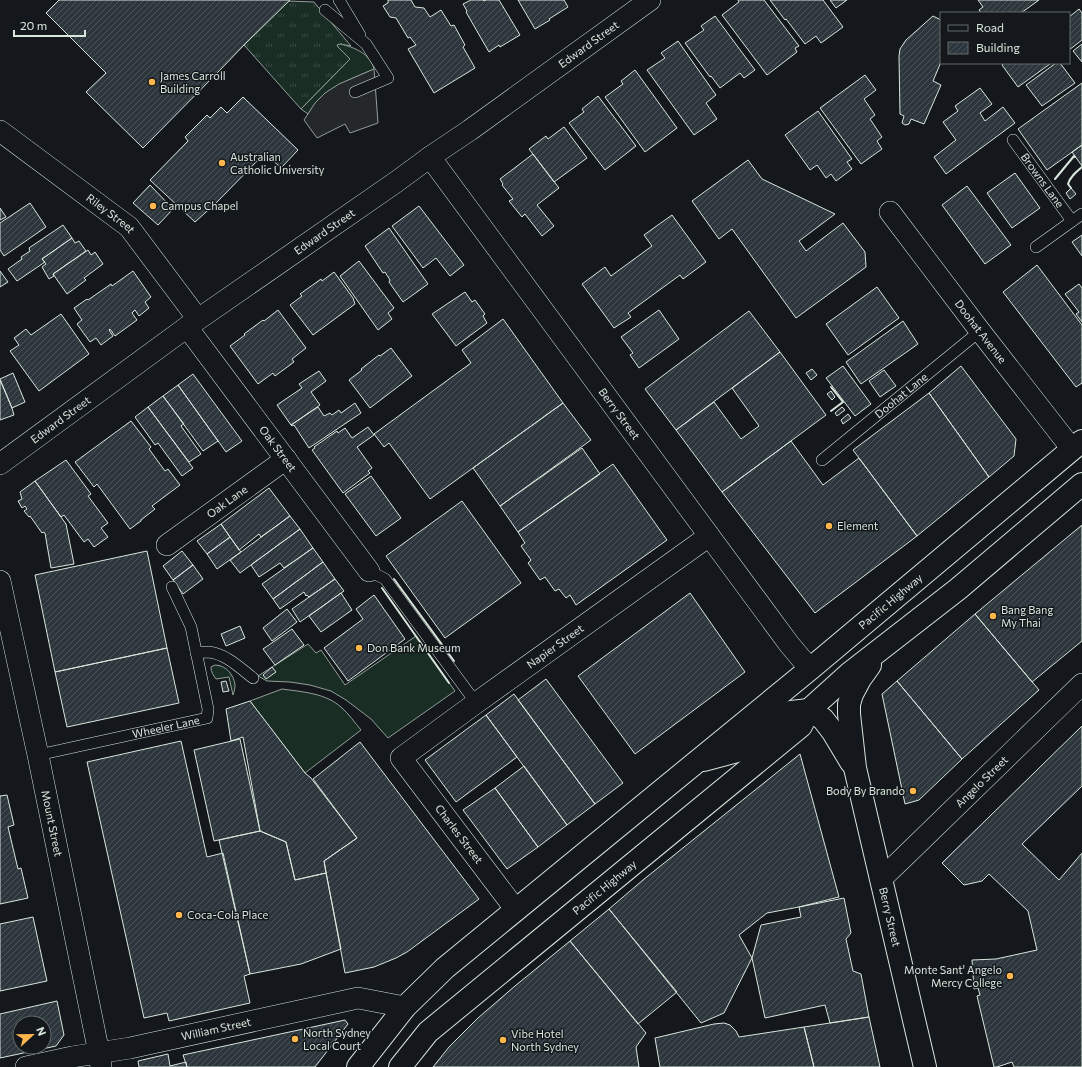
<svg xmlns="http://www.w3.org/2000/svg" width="1082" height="1067" viewBox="0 0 1082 1067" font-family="Commissioner,sans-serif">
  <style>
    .grass { fill: url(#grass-tufts); stroke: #939e99 }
    .garden { fill: #1a2d24; stroke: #939e99 }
    .parking { fill: #24282b; stroke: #939e99 }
    .building { fill: url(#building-hatch); stroke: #d8e6dc; fill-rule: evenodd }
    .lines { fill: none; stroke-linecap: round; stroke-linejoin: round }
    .service-casing { stroke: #d8e6dc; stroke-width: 12 }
    .minor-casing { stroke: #d8e6dc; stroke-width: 22 }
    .primary-casing { stroke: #d8e6dc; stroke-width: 24 }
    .service { stroke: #14181c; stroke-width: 11 }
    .minor { stroke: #14181c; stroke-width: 21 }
    .primary { stroke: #14181c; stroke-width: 22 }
    .wall { stroke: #d8e6dc; stroke-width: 2 }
    .poi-dot { fill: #ffb74d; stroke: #14181c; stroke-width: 1.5 }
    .labels { text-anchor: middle; stroke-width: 3; stroke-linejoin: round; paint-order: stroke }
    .street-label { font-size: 11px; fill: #d8e6dc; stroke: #14181c }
    .poi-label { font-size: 11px; fill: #d8e6dc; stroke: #14181c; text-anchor: start }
  </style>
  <defs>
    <pattern id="grass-tufts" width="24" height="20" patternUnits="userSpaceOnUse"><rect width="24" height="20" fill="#1a2d24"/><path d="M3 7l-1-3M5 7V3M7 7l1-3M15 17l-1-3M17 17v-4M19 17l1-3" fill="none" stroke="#3b4b43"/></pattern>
    <pattern id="building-hatch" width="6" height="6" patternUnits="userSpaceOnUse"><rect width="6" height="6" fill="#2c363c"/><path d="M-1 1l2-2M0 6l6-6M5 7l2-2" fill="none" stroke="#4a5358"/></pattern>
  </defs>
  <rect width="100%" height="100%" fill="#14181c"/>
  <!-- grass -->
  <path class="grass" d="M288 1 314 2 351 46 340 44 338 47 350 59 301 109 244 45Z
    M215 665C226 665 234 675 235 685 235 689 234 692 233 695L229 677 216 679C213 675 211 672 211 667Z"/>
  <!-- garden -->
  <path class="garden" d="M340 44C354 47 371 54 374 69 345 82 326 87 308 114L301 109 350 59 338 47 337 45Z
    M416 636 455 691 388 738 371 719 346 700 331 691 310 685 290 682 267 681 258 676 308 644 316 653 321 650 345 685Z
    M282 689C303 692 326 693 342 708 349 714 355 723 361 730L305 773 250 701Z"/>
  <!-- parking -->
  <path class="parking" d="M374 69 378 123 350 133 345 124 317 138 304 120 315 103 325 93 339 84Z"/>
  <!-- building -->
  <path class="building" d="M59 0H290L244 45 221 69 143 148 86 92 106 73 46 13Z
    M388 0H411L415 7 424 8 430 17 441 10 451 26 454 25 465 45 463 47 475 68 434 93 408 49 416 45 410 37 408 38 396 18 390 17 383 6 388 3Z
    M471 0H483L484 1 486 0H499L520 35 500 47 499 45 489 52 466 12 467 11 463 4Z
    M518 0H564L568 7 549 19 550 20 535 29Z
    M738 0H764L799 46 795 48 797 52 767 75 722 15 739 2Z
    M770 0H823L843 27 821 43 816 36 805 44 786 19 785 20Z
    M830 0H847L836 8Z
    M978 0H1039L1021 13H981L979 10 983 7Z
    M1079 9 1082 13V40L1069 50V17Z
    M715 16 755 70 744 78 740 73 720 88 711 76 710 77 685 43 704 30 701 26Z
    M933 16 941 20V62L933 81 941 85 924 124 911 119 909 124 905 125 902 123 904 116 900 114 899 56 900 49 906 40Z
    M678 41 716 95 706 103 717 119 694 135 647 70 665 58 661 53Z
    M1082 44V62L1073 51Z
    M1004 63H1049L1050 64 1018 87 1002 65Z
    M1056 63H1060L1075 83 1042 106 1026 85Z
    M635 70 677 128 645 152 605 97 623 84 621 81Z
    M865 75 876 90 864 99 875 115 870 119 882 137 877 141 882 149 861 164 820 108Z
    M1082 83V145L1047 170 1018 129Z
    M980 88 992 104 980 113 985 121 1003 107 1015 123 946 174 934 157 956 140 943 122 958 111 955 106Z
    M598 96 636 146 605 170 569 123 584 112 582 109Z
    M243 97 298 150 281 168 265 153 216 203 195 222 150 180 188 141 185 137 207 115 210 118 221 107 227 113Z
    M818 111 852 159 847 162 852 169 836 181 831 174 826 178 817 165 810 170 785 135Z
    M564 127 587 158 554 182 529 149 546 136 548 139Z
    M1082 145V166L1072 152Z
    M533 154 559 188 537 205 554 226 542 236 525 214 522 217 509 201 513 199 502 185 503 184 500 179Z
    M748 160 762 179 835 214 799 241 806 251 843 223 865 252 866 267 796 318 732 229 719 239 692 201Z
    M1015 173 1040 208 1012 228 987 193Z
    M150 185 173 209 158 225 133 203Z
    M967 186 1011 245 985 264 942 205Z
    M1071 188 1076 194 1070 199 1066 193Z
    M30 203 46 227 4 256 0 250V223Z
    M419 206 464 265 450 276 436 258 423 268 392 226Z
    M0 208 6 217 0 220Z
    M672 215 706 262 683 279 680 275 628 313 631 317 614 328 582 284 605 267 611 276 652 246 644 235Z
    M63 225 72 238 42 259 45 262 17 281 8 269 22 259 21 257 30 251 29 248Z
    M389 228 428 284 403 302 389 282 390 280 385 272 383 273 365 246Z
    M1082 235V256L1072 242Z
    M72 238 75 243 79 241 86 251 53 274 54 276 49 279 42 267 46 264 42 259Z
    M88 250 91 255 95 252 103 264 84 278 86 280 67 294 53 274Z
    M359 261 394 308 388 313 392 319 378 330 340 276Z
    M1037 265 1082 325V383L1076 387 1003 292Z
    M0 271 8 282 0 287Z
    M133 271 151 297 145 302 149 308 139 316 135 310 132 313 137 320 115 336 110 329 109 330 113 336 101 345 96 338 90 342 77 324 82 320 74 308 87 299 88 300 111 284 112 286Z
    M334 272 353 298 355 304 313 335 290 305 302 296 300 294 321 279 322 281Z
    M1079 284 1082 288V322L1076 314 1079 312 1065 294Z
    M877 287 899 318 848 355 826 324Z
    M465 292 472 302 475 300 485 314 483 316 487 323 456 346 432 314Z
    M278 310 306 348 292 359 294 362 275 376 273 373 258 384 230 346 245 335 244 334 263 320 264 321Z
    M659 310 679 339 639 368 630 355 633 353 621 337Z
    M749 311 780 352 676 430 645 389Z
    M61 314 89 354 39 391 10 351 19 345 14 338 26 329 31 335Z
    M503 319 563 403 430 499 389 443 384 447 374 434 471 363 462 350Z
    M903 321 918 344 861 384 846 362Z
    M391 348 412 376 370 408 349 380 362 370 361 369 379 355 380 356Z
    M780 352 826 415 722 492 676 430 714 402 741 439 759 426 732 388Z
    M843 366 871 404 855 416 826 378Z
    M961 366 1016 439 1014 456 989 477 929 393Z
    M812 369 817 375 811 380 806 373Z
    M884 370 896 386 880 397 869 381Z
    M319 371 326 381 311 392 320 405 291 425 277 405 302 388 299 384Z
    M13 373 25 402 12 408 0 379Z
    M193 374 242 441 226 452 178 385Z
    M0 380 12 408 14 415 0 420Z
    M178 385 218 441 203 451 163 396Z
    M831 391 835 397 832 400 827 394Z
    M929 393 989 477 917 536 853 450Z
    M163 396 184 424 181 426 201 454 189 462 148 407Z
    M355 403 361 413 309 448 294 425 292 426 291 425 318 407 324 416 330 413 332 415 339 410 341 413Z
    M563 403 591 440 500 506 473 468Z
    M148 407 193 468 182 476 158 443 155 445 135 417Z
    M842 407 845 410 837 416 835 413Z
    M848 414 851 418 843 424 841 420Z
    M131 421 151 447 149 449 165 471 168 469 180 485 152 506 155 509 141 520V521L130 529 97 484 94 487 75 462Z
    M368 427 374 435 357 447 372 468 368 471 370 473 343 493 312 450 315 448 314 447 337 431 338 433 345 428 352 438Z
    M791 441 823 485 859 458 917 536 815 613 722 492Z
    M582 448 600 474 518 532 500 506Z
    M66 460 91 494 88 496 108 523 101 528 108 537 94 547 88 539 84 542 64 515 61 517 35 481Z
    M613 464 667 540 576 605 570 595 566 598 559 589 555 591 545 577 540 580 528 563 531 560 521 546 525 543 518 532Z
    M371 476 401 518 376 536 345 494Z
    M35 481 66 524 74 564 51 568 45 533 43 532 42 533 30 516 29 517 24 511 27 509 25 506 22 508 18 501 22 499 20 492Z
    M269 488 290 516 261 537 259 534 239 550 221 524Z
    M462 501 521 583 445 638 386 556Z
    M290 516 300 529 240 573 230 560Z
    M221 524 230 537 207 554 197 541Z
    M1082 525V641L1032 682 975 614Z
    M300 529 313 548 284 568 280 563 259 577 251 565Z
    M230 537 241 552 217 569 207 554Z
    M313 548 323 562 273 599 262 584Z
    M147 551 167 648 55 672 35 575Z
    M182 551 193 565 173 580 163 566Z
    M323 562 335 579 309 597 307 595 306 596 304 592 280 609 273 599Z
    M193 565 203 579 183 594 173 580Z
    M335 579 344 591 300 622 292 609Z
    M341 593 352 610 321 632 309 616Z
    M690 593 745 672 635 754 578 676Z
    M374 595 405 639 348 681 324 648 363 619 356 609Z
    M287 609 297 622 272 641 263 628Z
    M975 614 1039 690 962 759 897 681Z
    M240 626 245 638 226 646 221 634Z
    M292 629 304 645 275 665 263 649Z
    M167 648 179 703 67 727 55 672Z
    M272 667 276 672 266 679 263 675Z
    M546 679 623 783 595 804 518 700Z
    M226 681 229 691 223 692 221 682Z
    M897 681 962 759 919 800 905 804 882 694Z
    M514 694 595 804 567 825 486 715Z
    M250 701 305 773 311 778 357 838 324 861 326 873 295 880 286 842 260 831 243 737 231 741 226 709Z
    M486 715 517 757 456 802 425 760Z
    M1082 726V786L1022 844 1059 880 1082 853V1067H1014L1012 1062 997 1067H994L977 996 980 995 978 988 974 989 972 960 996 959 1037 950 1028 911 989 874 982 881 964 885 942 863Z
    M240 739 260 831 214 841 194 750Z
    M181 741 207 857 223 853 250 974 244 976 250 1003 169 1021 167 1013 144 1018 87 762Z
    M360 742 479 899 407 952 396 958 374 967 345 973 324 861 357 838 313 779Z
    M800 754 839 897 799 907 767 913 739 935 752 958 724 1013 701 1023 609 909 643 880Z
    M524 766 567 825 538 847 495 788Z
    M495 788 538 847 507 869 463 810Z
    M7 795 14 825 8 827 18 869 21 868 28 898 0 904V796Z
    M260 831 286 842 295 880 326 873 341 949 301 964 250 974 219 840Z
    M844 898 851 933 846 939 853 971 861 974 869 1017 830 1023 825 1005 765 1018 752 958 761 925 801 917 799 907Z
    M609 909 677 992 638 1024 570 941Z
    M33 917 47 981 0 991V924Z
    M570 941 646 1033 636 1047 639 1067H433L449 1047 478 1018 515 986Z
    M57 1001 64 1035 56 1046 0 1058V1014ZM20 1023H44V1047H20Z
    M869 1017 880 1067H814L804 1027Z
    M345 1020 348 1024 315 1067H187L183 1055Z
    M724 1023 730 1025 736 1031 739 1037 804 1027 814 1067H660L655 1038 714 1024Z
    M168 1054 170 1066 186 1062 187 1067H139L138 1061Z"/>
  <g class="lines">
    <defs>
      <g id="service">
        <path d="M339 0 360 35"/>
        <path d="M325 10 366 44 388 78 355 92"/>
        <path id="s1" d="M1013 140 1072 221"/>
        <path d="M1036 247 1082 214"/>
        <path id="s2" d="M822 460 980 331"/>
        <path d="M369 571 385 579 476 703"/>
        <path d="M196 653C200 652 205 652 209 652 226 654 240 668 253 678"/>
        <path id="s3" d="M38 755 207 718 208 709 191 627 172 587"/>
      </g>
      <g id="minor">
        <path id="s4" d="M0 131 129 227 198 319"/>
        <path id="s5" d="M430 157 789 644 810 669"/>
        <path id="s6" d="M890 212 980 331 1072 449"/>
        <path id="s7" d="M187 327 369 571"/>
        <path id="s8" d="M0 464 187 327 396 182 430 157 470 130 650 0"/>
        <path id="s9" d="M167 545 286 459"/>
        <path id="s10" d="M0 581 38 755 99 1053 101 1067"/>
        <path id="s11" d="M881 879 902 859 1082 684"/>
        <path id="s12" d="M516 910 401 758 476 703 709 536"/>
        <path id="s13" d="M26 1067 72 1057 130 1048 358 998 405 1007"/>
      </g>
      <g id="primary">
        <path id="s14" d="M870 665 860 679 852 694 849 704V714L855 768 925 1067"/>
        <path d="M809 710 823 719 833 732 851 762"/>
        <path d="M704 760 741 750 782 717 791 712 809 710"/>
        <path id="s15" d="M358 1067 405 1007 445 968 810 669 1082 441"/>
        <path id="s16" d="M400 1067 428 1032 801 726 809 710 850 673 958 589 1082 484"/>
      </g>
    </defs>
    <!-- service casing -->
    <use href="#service" class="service-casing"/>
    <!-- minor casing -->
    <use href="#minor" class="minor-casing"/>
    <!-- primary casing -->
    <use href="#primary" class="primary-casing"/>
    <!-- service -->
    <use href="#service" class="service"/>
    <!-- minor -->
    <use href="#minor" class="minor"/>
    <!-- primary -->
    <use href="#primary" class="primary"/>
    <!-- wall -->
    <path class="wall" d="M1055 179 1074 156 1075 157
      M1071 188 1068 184C1070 177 1076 172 1082 167
      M831 411 843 402 831 387
      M394 579 454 661
      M382 588 449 683"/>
  </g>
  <!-- markers -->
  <g class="poi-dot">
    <circle cx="152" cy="82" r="4"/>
    <circle cx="222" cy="163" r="4"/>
    <circle cx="153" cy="206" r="4"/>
    <circle cx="829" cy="526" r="4"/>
    <circle cx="993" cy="616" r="4"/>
    <circle cx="359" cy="648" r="4"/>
    <circle cx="913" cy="791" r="4"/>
    <circle cx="179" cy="915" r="4"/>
    <circle cx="1010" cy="976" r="4"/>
    <circle cx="295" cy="1039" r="4"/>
    <circle cx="503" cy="1040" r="4"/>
  </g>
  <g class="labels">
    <!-- street labels -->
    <g class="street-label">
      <text dy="4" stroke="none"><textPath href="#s8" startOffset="723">Edward Street</textPath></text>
      <text dy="4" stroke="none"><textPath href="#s1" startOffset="50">Browns Lane</textPath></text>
      <text dy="4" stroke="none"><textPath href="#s4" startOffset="138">Riley Street</textPath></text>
      <text dy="4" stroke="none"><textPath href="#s8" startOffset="399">Edward Street</textPath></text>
      <text dy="4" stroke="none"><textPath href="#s6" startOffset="150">Doohat Avenue</textPath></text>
      <text dy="4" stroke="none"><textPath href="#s2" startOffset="102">Doohat Lane</textPath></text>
      <text dy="4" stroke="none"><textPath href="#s5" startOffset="319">Berry Street</textPath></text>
      <text dy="4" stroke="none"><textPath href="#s8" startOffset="75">Edward Street</textPath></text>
      <text dy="4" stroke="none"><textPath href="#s7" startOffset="152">Oak Street</textPath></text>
      <text dy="4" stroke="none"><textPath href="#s9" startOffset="74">Oak Lane</textPath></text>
      <text dy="4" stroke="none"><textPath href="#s15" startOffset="709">Pacific Highway</textPath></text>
      <text dy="4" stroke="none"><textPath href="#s12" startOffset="381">Napier Street</textPath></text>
      <text dy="4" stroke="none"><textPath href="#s3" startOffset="131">Wheeler Lane</textPath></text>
      <text dy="4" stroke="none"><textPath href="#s11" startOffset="140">Angelo Street</textPath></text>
      <text dy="4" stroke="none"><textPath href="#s10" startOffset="248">Mount Street</textPath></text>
      <text transform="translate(459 834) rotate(53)" y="4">Charles Street</text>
      <text dy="4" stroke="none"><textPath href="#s16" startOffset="273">Pacific Highway</textPath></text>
      <text dy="4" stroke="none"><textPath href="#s14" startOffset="262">Berry Street</textPath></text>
      <text dy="4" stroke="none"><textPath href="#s13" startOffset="194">William Street</textPath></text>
    </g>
    <!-- poi labels -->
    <g class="poi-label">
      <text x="160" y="80">James Carroll<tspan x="160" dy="13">Building</tspan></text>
      <text x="230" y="161">Australian<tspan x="230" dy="13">Catholic University</tspan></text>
      <text x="161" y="210">Campus Chapel</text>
      <text x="837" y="530">Element</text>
      <text x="1001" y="614">Bang Bang<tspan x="1001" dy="13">My Thai</tspan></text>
      <text x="367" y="652">Don Bank Museum</text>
      <text x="905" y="795" text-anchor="end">Body By Brando</text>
      <text x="187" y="919">Coca-Cola Place</text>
      <text x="1002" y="974" text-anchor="end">Monte Sant' Angelo<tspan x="1002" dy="13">Mercy College</tspan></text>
      <text x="303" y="1037">North Sydney<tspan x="303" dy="13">Local Court</tspan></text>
      <text x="511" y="1038">Vibe Hotel<tspan x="511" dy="13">North Sydney</tspan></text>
    </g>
  </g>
  <!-- legend -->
  <rect x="940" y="12" width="130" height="52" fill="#14181c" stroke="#626a69"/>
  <rect x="948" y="25" width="20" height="6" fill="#14181c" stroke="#626a69"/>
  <text x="976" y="32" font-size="12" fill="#d8e6dc">Road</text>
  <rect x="948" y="42" width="20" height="12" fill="url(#building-hatch)" stroke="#626a69"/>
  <text x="976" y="52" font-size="12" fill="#d8e6dc">Building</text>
  <!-- north arrow -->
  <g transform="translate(32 1035) rotate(68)"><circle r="19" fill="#14181c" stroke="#626a69"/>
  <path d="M0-3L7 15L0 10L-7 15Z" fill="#ffb74d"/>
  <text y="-6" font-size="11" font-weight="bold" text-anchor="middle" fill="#d8e6dc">N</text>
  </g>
  <!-- scale -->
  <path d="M14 30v6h71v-6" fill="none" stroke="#d8e6dc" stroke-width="2"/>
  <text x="20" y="30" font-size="12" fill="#d8e6dc" stroke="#14181c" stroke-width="3" paint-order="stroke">20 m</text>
</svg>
